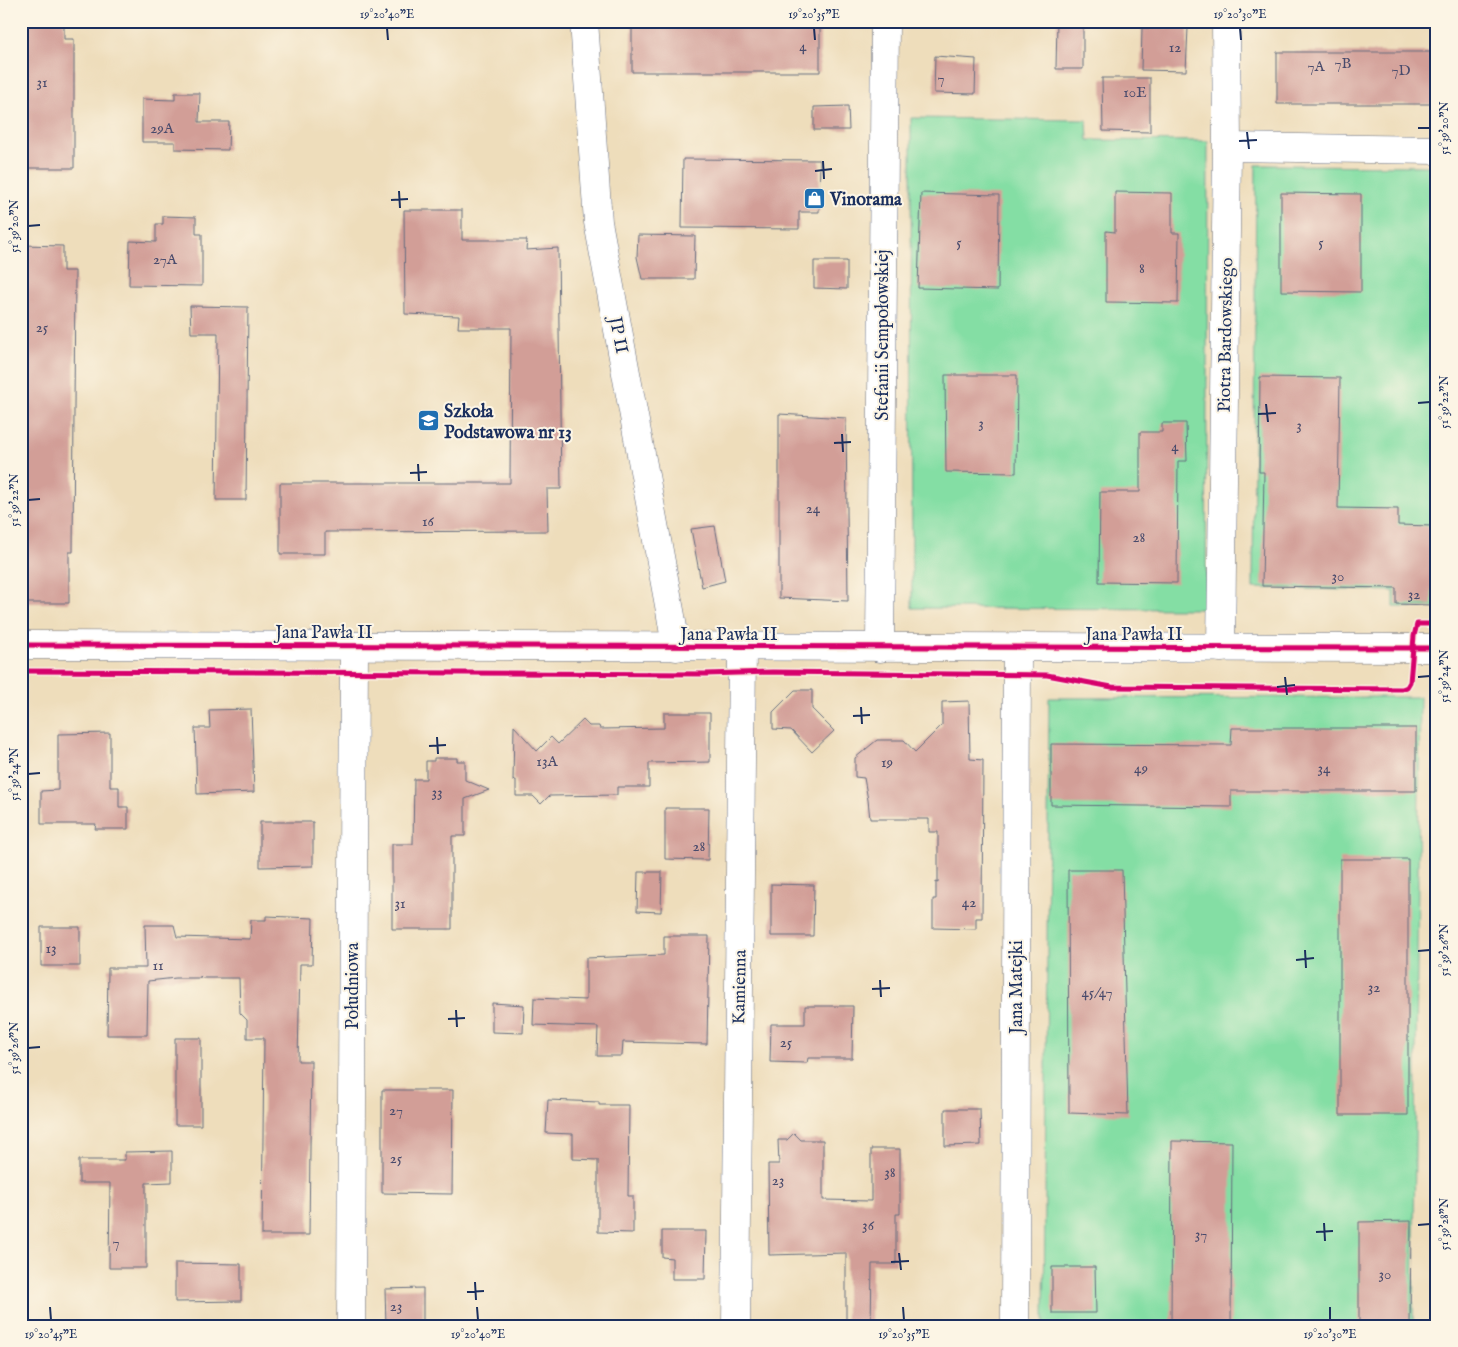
<svg xmlns="http://www.w3.org/2000/svg" width="1458" height="1347" viewBox="0 0 1458 1347" font-family="'IM FELL English',serif">
  <style>
    .green { fill: #84dea4; stroke: #508681 }
    .building { fill: #d29e97 }
    .lines { fill: none; stroke-linecap: round; stroke-linejoin: round }
    .minor-casing { stroke: #656c7f; stroke-width: 29 }
    .tertiary-casing { stroke: #656c7f; stroke-width: 29 }
    .minor { stroke: #fff; stroke-width: 28 }
    .tertiary { stroke: #fff; stroke-width: 28 }
    .cycleway-casing { stroke: #fcf5e5; stroke-width: 8 }
    .cycleway { stroke: #d6006c; stroke-width: 5 }
    .ticks { fill: none; stroke: #1b2f5e; stroke-width: 2 }
    .labels { text-anchor: middle; stroke-width: 4; stroke-linejoin: round; paint-order: stroke }
    .number-label { font-size: 15px; fill: #494b6c }
    .poi-label { font-size: 18px; font-weight: bold; fill: #1b2f5e; stroke: #fcf5e5; text-anchor: start }
    .street-label { font-size: 18px; fill: #1b2f5e; stroke: #fcf5e5 }
    .neatline { fill: none; stroke: #1b2f5e; stroke-width: 2 }
    .ticks-label { font-size: 12px; text-anchor: middle; fill: #1b2f5e }
  </style>
  <rect width="100%" height="100%" fill="#fcf5e5"/>
  <filter id="ink" filterUnits="userSpaceOnUse"><feTurbulence type="fractalNoise" baseFrequency=".02" numOctaves="2"/><feDisplacementMap in="SourceGraphic" scale="10" xChannelSelector="R" yChannelSelector="G"/><feConvolveMatrix kernelMatrix="1 2 1 2 8 2 1 2 1" color-interpolation-filters="sRGB"/></filter>
  <filter id="wash" filterUnits="userSpaceOnUse"><feTurbulence type="fractalNoise" baseFrequency=".0096" numOctaves="4" result="noise"/><feDisplacementMap in="SourceGraphic" scale="20" xChannelSelector="R" yChannelSelector="G"/><feGaussianBlur stdDeviation="1.12" result="paint"/><feColorMatrix in="noise" values="0 0 0 0 0 0 0 0 0 0 0 0 0 0 0 0 0 1.4 0 .05"/><feComposite in="paint" operator="in"/></filter>
  <g filter="url(#wash)">
    <rect width="100%" height="100%" fill="#edb"/>
    <!-- green -->
    <path class="green" d="M911 118 1087 120 1088 140 1208 141 1206 609 912 608Z
      M1256 165 1437 166V607H1394V591L1253 588Z
      M1420 697 1413 1326H1044L1049 698Z"/>
    <g id="blocks">
      <!-- building -->
      <path class="building" d="M21 21H64V39H74V168H21Z
        M632 21H820V72H632Z
        M1057 21H1083V69H1056Z
        M1142 28H1188L1186 71 1141 70Z
        M1277 52H1437V104H1277Z
        M935 56 976 59 975 94 934 93Z
        M1102 78H1150V132L1103 131Z
        M175 93H200L199 122H229L228 150 175 149V142H142V99L175 100Z
        M848 106 849 130H814V107Z
        M683 159 820 160 819 212H799V229L682 228Z
        M1115 192 1172 193V233H1179L1178 303 1106 302V231L1115 232Z
        M921 193 999 195 998 290 918 288Z
        M1281 193 1361 194V292L1281 291Z
        M404 210H462V240H527L526 250 558 248 561 489H547L548 531 325 532V554H280V483H510L511 328H458L459 316 405 314Z
        M163 216 196 217V234H202V286L129 285 130 241 156 242V224H163Z
        M638 235 695 236 694 279H642L637 257Z
        M21 245 63 246V271H75L73 552H69V603H21Z
        M814 261H847V289L814 288Z
        M190 306 248 307 246 500H216L218 333H191Z
        M945 375H1017L1016 473 946 472Z
        M1260 377 1340 378 1338 508 1398 509V525L1432 526V605L1396 604V588L1262 586 1264 472H1259Z
        M779 414 846 418 848 601 779 598Z
        M1162 423H1186L1187 461H1178L1177 583 1099 582 1100 492H1140V432H1162Z
        M715 526 725 581 702 587 691 529Z
        M795 690H812V709L834 731 812 752 791 730 773 729V712Z
        M969 701 970 759 983 760 982 918H976V929L933 928V899H936V882L938 883V832H929V819H870L868 800 864 778 855 777V758L877 740H904L915 752 942 725V702Z
        M251 709 254 792 197 794 195 728H210L209 710Z
        M664 713H710V762L649 763V787H617V795L549 796 541 804 533 796H516V780L513 781 514 726 537 751 551 737 558 744 583 720 589 726H599L600 729 664 728Z
        M1232 728H1416V791H1231V807L1051 805V744L1231 745Z
        M110 733V787H119V807H128V829H95L96 824H41V791L58 790V734Z
        M434 758H457V761H465V780L489 790 465 799V836H452V929H392V844H413L414 779H426V761H434Z
        M665 808H709L708 860 665 859Z
        M260 822H313V866L260 867Z
        M1340 859H1408V1115H1340Z
        M1068 870H1122L1128 1115 1069 1113Z
        M638 872H662L661 912 637 911Z
        M771 884 814 885 813 936H771Z
        M266 916 313 918 312 964H300L298 1061H311L309 1235H262L264 1038H247V1020L240 1013 239 978H202L200 976V978H176L148 981 147 1035H107L108 968H146L145 925H174L177 937 250 939 251 920H266Z
        M41 927H80V966H41Z
        M664 936H709L707 1044 623 1042 622 1056H597L598 1027 533 1025 534 998 586 1000V958L664 955Z
        M492 1003 524 1005 523 1033 492 1032Z
        M805 1006H853L852 1058H808L807 1063 770 1062 771 1024H805Z
        M175 1038H201V1125H175Z
        M382 1090H453L452 1194 382 1193Z
        M548 1100 599 1102V1105H629L628 1196H633V1233L598 1232V1160L573 1159V1134L546 1133Z
        M945 1109H980L981 1145 945 1146Z
        M794 1133 801 1140H823V1200L871 1201V1149H900V1214H896V1264H872L871 1326H846V1253L769 1255 768 1164H779L778 1140H787Z
        M1172 1141 1232 1142 1231 1326H1171Z
        M172 1151V1182L146 1183V1268H109L110 1183H79V1160H125V1152Z
        M1411 1221 1410 1326H1359V1222Z
        M662 1231H706L705 1279H672V1258L662 1257Z
        M175 1263 241 1264V1301L175 1302Z
        M1052 1267H1095L1096 1313H1052Z
        M423 1288V1326H386L385 1289Z"/>
    </g>
  </g>
  <g filter="url(#ink)">
    <use href="#blocks" fill-opacity="0" stroke="#656c7f" stroke-width="1"/>
    <g class="lines">
      <defs>
        <path id="minor" d="M584 21 598 222 671 616 676 647
          M1227 147 1437 150
          M880 648 885 21
          M1221 648 1227 147 1226 21
          M351 1326 354 646
          M736 1326 742 648
          M1015 1326 1017 648"/>
        <path id="tertiary" d="M21 645 1437 648"/>
      </defs>
      <!-- minor casing -->
      <use href="#minor" class="minor-casing"/>
      <!-- tertiary casing -->
      <use href="#tertiary" class="tertiary-casing"/>
      <!-- minor -->
      <use href="#minor" class="minor"/>
      <!-- tertiary -->
      <use href="#tertiary" class="tertiary"/>
      <defs>
        <path id="cycleway" d="M21 645 1437 648
          M21 671 706 674 772 672 1047 675 1112 687 1402 689 1407 687 1410 682 1414 636 1417 624H1437"/>
      </defs>
      <!-- cycleway casing -->
      <use href="#cycleway" class="cycleway-casing"/>
      <!-- cycleway -->
      <use href="#cycleway" class="cycleway"/>
    </g>
  </g>
  <!-- ticks -->
  <path class="ticks" d="M387 28 388 40M814 28 815 40M1240 28 1241 40M1418 128H1430M1247 132 1249 149M1239 141 1257 140M823 161 824 179M815 171 832 169M399 191 400 208M391 200 408 199M28 226 40 225M1418 403 1430 402M1266 404 1268 422M1258 414 1276 413M842 434 843 452M834 443 851 442M418 464 419 481M410 473 427 472M28 500 40 499M1285 677 1287 695M1418 677 1430 676M1277 687 1295 685M861 707 862 724M853 716 870 715M437 737 438 754M429 746 446 745M28 774 40 773M1305 950 1306 968M1418 951 1430 950M1296 960 1314 958M880 980 881 997M872 989 890 988M456 1010 457 1027M448 1019 465 1018M28 1048 40 1047M1324 1223 1325 1241M1418 1225 1430 1224M1316 1232 1333 1231M899 1253 901 1270M891 1262 909 1261M475 1282 476 1300M467 1292 484 1291M50 1307 51 1320M477 1307 478 1320M903 1307 904 1320M1330 1307V1320"/>
  <!-- icons -->
  <defs>
    <symbol id="shop-square" viewBox="-11 -11 22 22"><rect x="-9" y="-9" width="18" height="18" rx="4" fill="#1f6fb2" stroke="#fcf5e5"/><path d="M-5-2.5h2.3a2.7 3.5 0 0 1 5.4 0H5L5.5 6h-11ZM-1.5-2.5h3a1.5 2.3 0 0 0-3 0Z" fill="#fff"/></symbol>
    <symbol id="school-square" viewBox="-11 -11 22 22"><rect x="-9" y="-9" width="18" height="18" rx="4" fill="#1f6fb2" stroke="#fcf5e5"/><path d="M0-5L7-2L0 1L-7-2ZM-4 1L0 2.5L4 1V4Q0 6-4 4Z" fill="#fff"/></symbol>
  </defs>
  <g fill-rule="evenodd">
    <use href="#shop-square" x="802" y="186" width="25" height="25"/>
    <use href="#school-square" x="416" y="408" width="25" height="25"/>
  </g>
  <g class="labels">
    <!-- number labels -->
    <g class="number-label">
      <text x="803" y="51">4</text>
      <text x="1175" y="52">12</text>
      <text x="1343" y="68">7B</text>
      <text x="1316" y="71">7A</text>
      <text x="1401" y="75">7D</text>
      <text x="941" y="83">7</text>
      <text x="42" y="87">31</text>
      <text x="1135" y="97">10E</text>
      <text x="162" y="133">29A</text>
      <text x="959" y="247">5</text>
      <text x="1321" y="247">5</text>
      <text x="165" y="264">27A</text>
      <text x="1142" y="273">8</text>
      <text x="42" y="332">25</text>
      <text x="981" y="428">3</text>
      <text x="1299" y="430">3</text>
      <text x="1175" y="451">4</text>
      <text x="813" y="513">24</text>
      <text x="428" y="526">16</text>
      <text x="1139" y="542">28</text>
      <text x="1338" y="581">30</text>
      <text x="1414" y="599">32</text>
      <text x="547" y="766">13A</text>
      <text x="887" y="767">19</text>
      <text x="1141" y="773">49</text>
      <text x="1324" y="773">34</text>
      <text x="437" y="797">33</text>
      <text x="699" y="851">28</text>
      <text x="969" y="907">42</text>
      <text x="400" y="908">31</text>
      <text x="51" y="953">13</text>
      <text x="158" y="970">11</text>
      <text x="1374" y="992">32</text>
      <text x="1097" y="997">45/47</text>
      <text x="786" y="1047">25</text>
      <text x="396" y="1115">27</text>
      <text x="396" y="1163">25</text>
      <text x="890" y="1177">38</text>
      <text x="778" y="1185">23</text>
      <text x="868" y="1230">36</text>
      <text x="1201" y="1239">37</text>
      <text x="116" y="1247">7</text>
      <text x="1385" y="1279">30</text>
      <text x="396" y="1311">23</text>
    </g>
    <!-- poi labels -->
    <g class="poi-label">
      <text x="830" y="205">Vinorama</text>
      <text x="444" y="417">Szkoła<tspan x="444" dy="21">Podstawowa nr 13</tspan></text>
    </g>
    <!-- street labels -->
    <g class="street-label">
      <text transform="translate(619 335) rotate(79)" y="6">JP II</text>
      <text transform="translate(882 335) rotate(-90)" y="6">Stefanii Sempołowskiej</text>
      <text transform="translate(1225 335) rotate(-89)" y="6">Piotra Bardowskiego</text>
      <text x="324" y="638">Jana Pawła II</text>
      <text x="729" y="640">Jana Pawła II</text>
      <text x="1134" y="640">Jana Pawła II</text>
      <text transform="translate(352 986) rotate(-90)" y="6">Południowa</text>
      <text transform="translate(739 987) rotate(-89)" y="6">Kamienna</text>
      <text transform="translate(1016 987) rotate(-90)" y="6">Jana Matejki</text>
    </g>
  </g>
  <!-- margin -->
  <rect width="1458" height="1347" fill="none" stroke="#fcf5e5" stroke-width="55"/>
  <rect x="28" y="28" width="1402" height="1292" class="neatline"/>
  <g class="ticks-label">
    <text x="387" y="18">19°20'40"E</text>
    <text x="814" y="18">19°20'35"E</text>
    <text x="1240" y="18">19°20'30"E</text>
    <text transform="translate(1444 128) rotate(-90)" y="4">51°39'20"N</text>
    <text transform="translate(14 226) rotate(-90)" y="4">51°39'20"N</text>
    <text transform="translate(1444 402) rotate(-90)" y="4">51°39'22"N</text>
    <text transform="translate(14 500) rotate(-90)" y="4">51°39'22"N</text>
    <text transform="translate(1444 676) rotate(-90)" y="4">51°39'24"N</text>
    <text transform="translate(14 774) rotate(-90)" y="4">51°39'24"N</text>
    <text transform="translate(1444 950) rotate(-90)" y="4">51°39'26"N</text>
    <text transform="translate(14 1048) rotate(-90)" y="4">51°39'26"N</text>
    <text transform="translate(1444 1224) rotate(-90)" y="4">51°39'28"N</text>
    <text x="51" y="1338">19°20'45"E</text>
    <text x="478" y="1338">19°20'40"E</text>
    <text x="904" y="1338">19°20'35"E</text>
    <text x="1330" y="1338">19°20'30"E</text>
  </g>
</svg>
